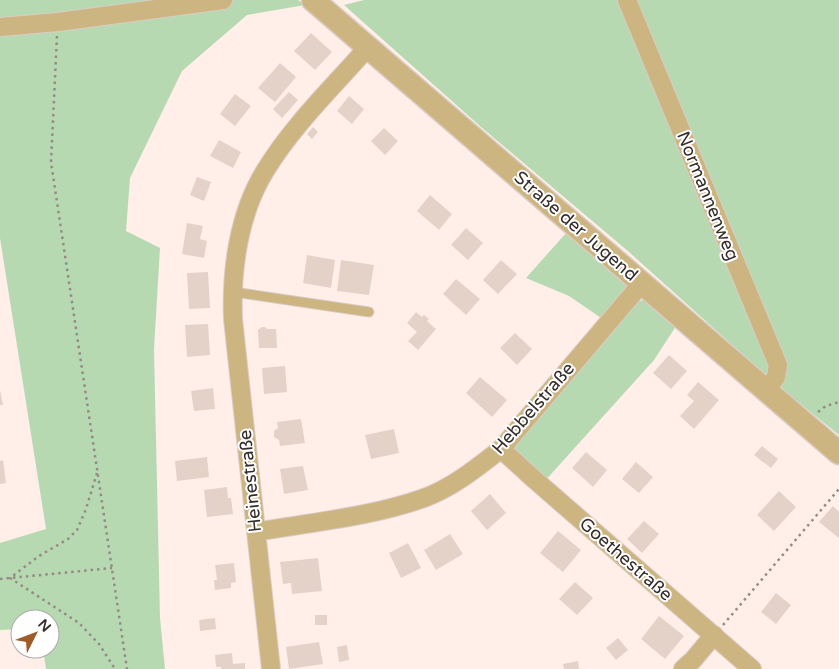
<svg xmlns="http://www.w3.org/2000/svg" width="839" height="669" viewBox="0 0 839 669" font-family="'Varela Round',sans-serif">
  <style>
    .green { fill: #b6d9b1 }
    .building { fill: #e4d2c9 }
    .lines { fill: none; stroke-linecap: round; stroke-linejoin: round }
    .service-casing { stroke: #daccc6; stroke-width: 11 }
    .minor-casing { stroke: #daccc6; stroke-width: 20 }
    .tertiary-casing { stroke: #daccc6; stroke-width: 25 }
    .path { stroke: #958a85; stroke-width: 2.5; stroke-dasharray: 2.5 4; stroke-linecap: butt }
    .service { stroke: #ccb580; stroke-width: 9 }
    .minor { stroke: #ccb580; stroke-width: 18 }
    .tertiary { stroke: #ccb580; stroke-width: 22 }
    .labels { text-anchor: middle; stroke-width: 4; stroke-linejoin: round; paint-order: stroke }
    .street-label { font-size: 18px; fill: #342d2a; stroke: #fff }
  </style>
  <rect width="100%" height="100%" fill="#ffefe8"/>
  <!-- green -->
  <path class="green" d="M0 0H298L305 5 247 15 182 71 130 178 126 231 160 248 154 349 160 618 165 669H46L43 649H50V619H20V629L0 630V543L46 529 0 238Z
    M364 0H620L769 360V378L629 252 481 127 344 5Z
    M637 0H839V435L781 388 787 362Z
    M567 232 631 290 604 320 569 296 526 278Z
    M650 299 678 323 654 360 543 483 509 449 639 301Z"/>
  <!-- building -->
  <path class="building" d="M311 33 332 52 315 70 294 51Z
    M280 63 296 77 275 102 258 88Z
    M289 92 298 100 282 118 273 109Z
    M235 94 251 106 235 126 220 114Z
    M349 96 364 109 352 124 337 111Z
    M313 127 318 132 312 139 307 134Z
    M384 128 398 141 385 155 371 141Z
    M219 140 241 152 233 168 210 156Z
    M197 177 211 182 204 201 190 195Z
    M430 195 452 214 439 230 417 211Z
    M187 223 203 226 200 239 207 241 204 258 182 254Z
    M466 228 483 243 468 260 451 245Z
    M307 255 335 260 331 288 303 283Z
    M341 260 374 265 369 295 337 291Z
    M501 260 517 274 498 294 483 280Z
    M208 272 210 308 189 309 187 273Z
    M456 279 480 299 466 315 443 294Z
    M416 312 422 317 424 315 429 319 427 321 436 329 418 350 408 341 417 332 407 323Z
    M208 324 210 355 187 357 185 325Z
    M262 327H265L267 329H276L277 348H259L258 330Z
    M515 333 532 349 517 365 500 348Z
    M669 355 687 371 671 389 653 373Z
    M285 366 287 392 264 394 262 368Z
    M480 377 507 400 492 417 466 393Z
    M698 382 719 400 694 429 680 416 694 401 687 395Z
    M213 388 215 409 194 411 191 391Z
    M0 390 3 405H0Z
    M301 419 305 443 280 446 279 440 274 437V431L278 428 277 422Z
    M394 429 399 453 371 459 365 435Z
    M762 446 778 459 771 468 754 455Z
    M586 452 607 470 593 487 572 468Z
    M207 457 209 477 177 481 175 461Z
    M3 460 6 483 0 484V461Z
    M636 462 653 477 639 493 622 479Z
    M303 466 308 490 284 494 280 469Z
    M227 487 228 498H231L233 514 207 517 204 490Z
    M779 491 796 507 774 531 757 515Z
    M490 494 506 513 487 530 471 511Z
    M833 506 839 512V538L819 522Z
    M644 521 659 534 642 553 627 539Z
    M558 531 581 550 563 572 540 553Z
    M450 534 463 554 436 570 424 550Z
    M408 543 421 568 401 578 389 553Z
    M318 558 322 591 292 594 291 583 283 584 280 562Z
    M234 563 236 582 231 583V588L215 590 214 580H217L215 565Z
    M575 582 593 598 577 615 559 599Z
    M776 593 791 605 776 624 761 612Z
    M315 615H327V625H315Z
    M659 616 684 636 665 659 641 639Z
    M215 618 216 629 200 631 199 620Z
    M618 638 628 650 616 660 606 648Z
    M319 642 323 664 289 669 286 647Z
    M347 645 349 660 339 662 337 647Z
    M26 649H37L38 657 27 658Z
    M232 653 233 664 245 663V669H221V667H216L215 655Z
    M578 661 579 669H564L563 664Z"/>
  <g class="lines">
    <defs>
      <path id="service" d="M234 292 369 312"/>
      <path id="minor" d="M627 0 778 365 776 377 767 390
        M0 27 58 22 223 0
        M501 449 535 480 752 669
        M256 532C312 522 371 517 424 498 452 488 478 467 501 449L642 283
        M271 669 233 319C231 269 239 213 265 171 293 125 333 87 368 47
        M683 669 693 660 714 635"/>
      <path id="tertiary" d="M313 0 839 453"/>
    </defs>
    <!-- service casing -->
    <use href="#service" class="service-casing"/>
    <!-- minor casing -->
    <use href="#minor" class="minor-casing"/>
    <!-- tertiary casing -->
    <use href="#tertiary" class="tertiary-casing"/>
    <!-- path -->
    <path class="path" d="M57 36 51 162 127 669
      M818 412 826 406 839 402
      M97 473 86 509 77 530 68 539 39 556 10 578 79 623 99 644 115 669
      M0 579 112 568
      M723 625 839 489"/>
    <!-- service -->
    <use href="#service" class="service"/>
    <!-- minor -->
    <use href="#minor" class="minor"/>
    <!-- tertiary -->
    <use href="#tertiary" class="tertiary"/>
  </g>
  <g class="labels">
    <!-- street labels -->
    <g class="street-label">
      <text transform="translate(708 196) rotate(68)" y="6">Normannenweg</text>
      <text transform="translate(576 226) rotate(41)" y="6">Straße der Jugend</text>
      <text transform="translate(533 408) rotate(-49)" y="6">Hebbelstraße</text>
      <text transform="translate(250 481) rotate(-96)" y="6">Heinestraße</text>
      <text transform="translate(626 559) rotate(41)" y="6">Goethestraße</text>
    </g>
  </g>
  <!-- north arrow -->
  <g transform="translate(35 634) rotate(48)"><circle r="24" fill="#ffffff" stroke="#aeabaa"/>
  <path d="M0-4L9 19L0 12L-9 19Z" fill="#9e5c29"/>
  <text y="-8" font-size="14" font-weight="bold" text-anchor="middle" fill="#342d2a">N</text>
  </g>
</svg>
